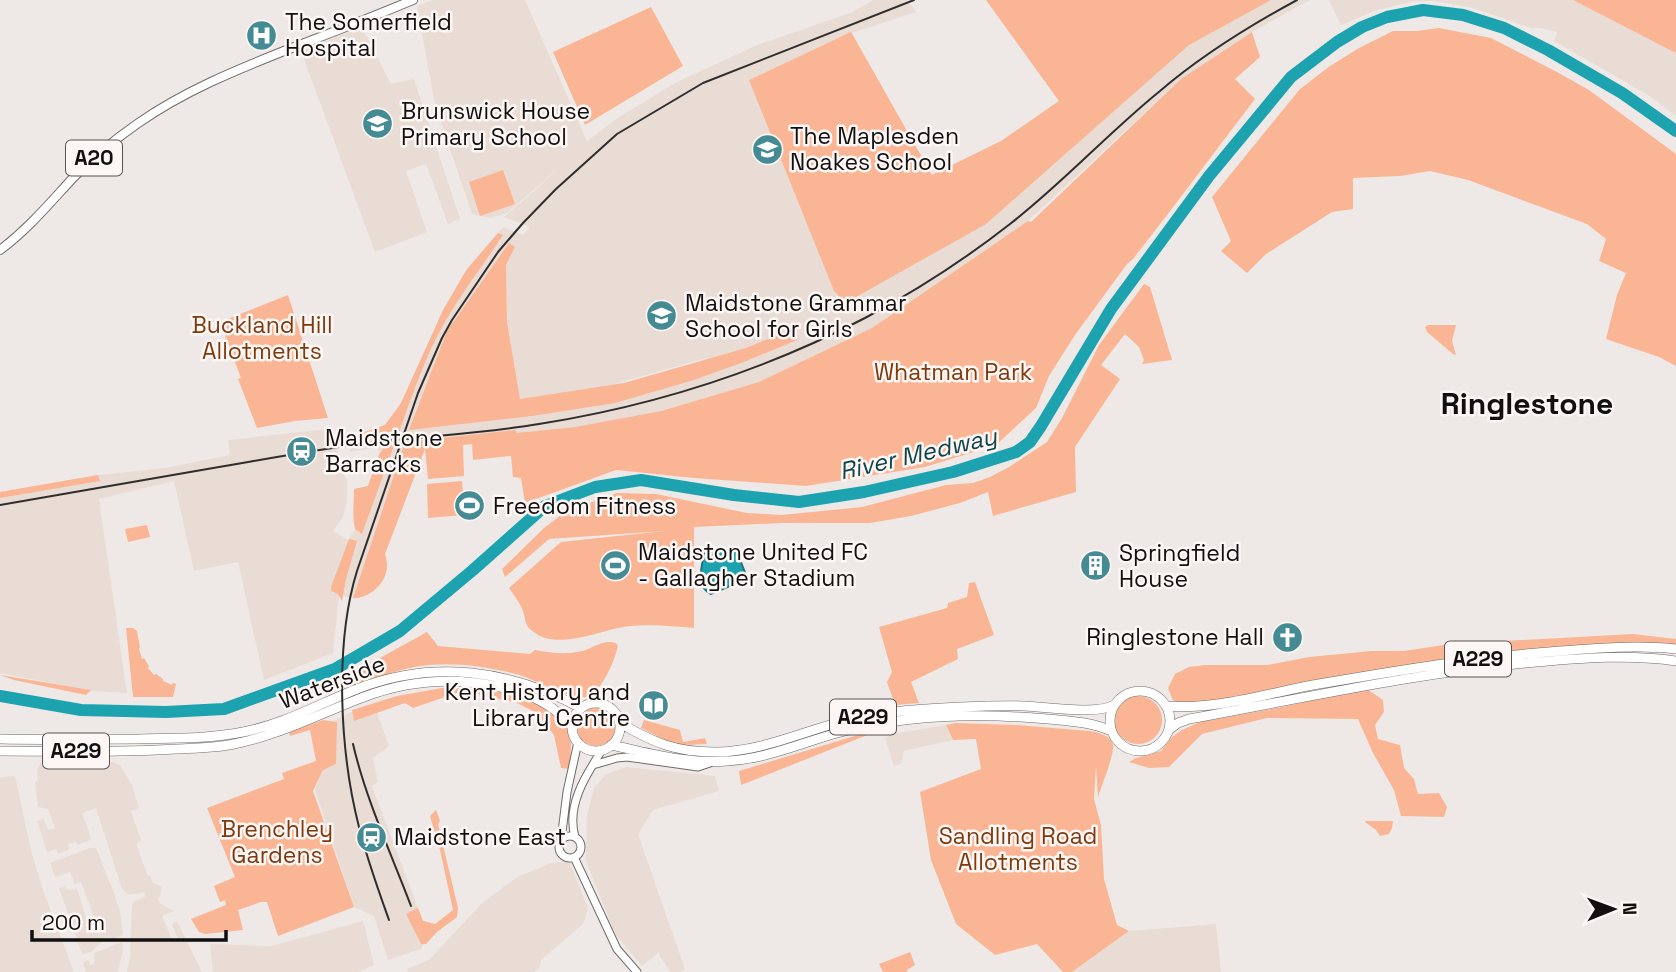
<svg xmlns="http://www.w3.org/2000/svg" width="1676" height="972" viewBox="0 0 1676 972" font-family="'Space Grotesk',sans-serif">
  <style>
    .built { fill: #e9dcd5; fill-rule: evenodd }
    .green { fill: #fab694 }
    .water { fill: #1da2b0; stroke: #197680; stroke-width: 2 }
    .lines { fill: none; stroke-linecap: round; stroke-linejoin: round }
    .river { stroke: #1da2b0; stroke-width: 12 }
    .secondary-casing { stroke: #706b69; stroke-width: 9 }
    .primary-casing { stroke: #706b69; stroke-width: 10 }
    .highway-casing { stroke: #706b69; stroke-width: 10 }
    .secondary { stroke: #fff; stroke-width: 7 }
    .primary { stroke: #fff; stroke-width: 8 }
    .highway { stroke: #fff; stroke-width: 9 }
    .rail { stroke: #302d2d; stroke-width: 2 }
    .labels { text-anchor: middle; stroke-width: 5; stroke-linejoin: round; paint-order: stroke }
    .shield { fill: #fcf6f4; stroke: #585454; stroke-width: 2 }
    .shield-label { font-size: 21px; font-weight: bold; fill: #110f0f }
    .poi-label { font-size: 23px; fill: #110f0f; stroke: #fcf6f4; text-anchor: start }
    .park-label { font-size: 23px; fill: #7e3a0d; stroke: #fcf6f4 }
    .street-label { font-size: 23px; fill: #110f0f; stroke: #fcf6f4 }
    .water-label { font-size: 24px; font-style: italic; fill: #0f454b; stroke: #fcf6f4 }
    .district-label { font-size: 30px; font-weight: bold; fill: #110f0f; stroke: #fcf6f4 }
  </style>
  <rect width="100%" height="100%" fill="#eee9e6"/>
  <!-- built -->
  <path class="built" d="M433 0H525L587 141 616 119 675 83 757 45 853 12 873 0H907L916 12 852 33 931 175 1001 141 1059 101 986 0H1310L1252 32 1181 79 1028 221 872 328 759 382 661 411 575 427 422 445 369 594 356 599 339 595 333 653 264 680 238 562 194 571 174 481 99 499 127 693 92 691 0 673V492L98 475 165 468 230 455 228 440 327 429 342 460 329 457 347 479V501L343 517 333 531 348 540 357 527 362 501 379 455 378 447 350 452 347 437 385 425 402 403 443 310 467 269 503 227 523 235 530 227 504 217 532 193 561 166 507 213 490 218 472 214 435 105 417 6ZM512 253 506 265 507 322 518 392 485 291ZM710 357 700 362 624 383 614 384Z
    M1329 0H1573L1676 53V116L1648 95 1554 41 1557 32 1540 28H1531L1473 8 1434 1H1415L1377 10 1341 25Z
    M362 27 391 84 414 79 460 219 448 224 426 164 406 171 427 232 375 252 301 51Z
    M353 711 355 721 377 712 389 746 373 758 378 782 372 786 423 921 435 924 421 949 388 960 374 916 354 907 315 790 323 770 335 720Z
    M946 725 953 740 904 751 901 764 894 766 885 738 892 734Z
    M52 761 113 762 120 765 132 785 139 808 131 811 141 840 136 844 148 876 150 875 153 883 160 886 162 889 160 896 157 899 161 904 174 911 162 916 173 942 178 940 172 924 177 921 202 972H127L130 956 132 906 133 902 145 897 144 892 129 895 122 889 96 808 82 813 91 837 90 840 78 845 76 842 68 844 69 850 58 854 56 849 47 852 37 821 44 819 48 830 55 828 48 809 38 807 35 782 38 781 37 770 41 762Z
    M626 767 715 776 719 791 653 810 638 834 685 969 680 972H670L658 953 642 966 615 934 586 861 587 815 594 788 606 774Z
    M15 776 32 854 44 893 74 972H0V777Z
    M90 848H96L112 888 120 911 123 935 112 940 106 938 91 952 82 954 59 888 66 886 67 890 77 889 91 932 104 925 103 923 97 925 81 882 75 884 70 872 55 877 50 863Z
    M569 861 588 908 583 924 541 960 540 967 534 972H408L407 969 429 960 481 904 517 877 551 863Z
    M363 921 374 965 359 972H213L210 944 271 946Z
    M1216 924 1221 972H1072L1129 931Z
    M122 942 123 943V950L118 972H86L83 962 88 960 90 965 94 964V953Z"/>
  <!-- green -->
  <path class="green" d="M986 0H1271L1189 45 986 224 849 301 843 300 834 291 749 80 851 32 932 175 1001 141 1059 101Z
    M1573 0H1676V53L1670 50Z
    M651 7 683 66 585 125 553 52Z
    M1439 28 1491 38 1557 72 1589 90 1676 154V366L1659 357 1606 339 1617 295 1626 273 1599 261 1606 239 1587 224 1468 180 1430 171 1400 176 1353 178V209L1332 212 1266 254 1247 273 1221 251 1231 241 1212 197 1300 89 1330 66 1359 48 1393 31H1417Z
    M1252 32 1260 57 1235 79 1255 99C1214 152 1175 206 1133 259L1127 264 1075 335 1049 376 1036 408 996 445 925 467 806 486 694 478 616 470 525 503 521 478 513 477 511 456 473 460 472 444 463 445 464 476 428 479 425 449 385 554C386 558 387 562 387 566 387 583 369 599 353 598L405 442 515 430 517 433 575 427 661 411 759 382 872 328 1028 221 1031 222 1181 79Z
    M503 170 515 204 480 216 469 182Z
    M498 233 503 235C484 264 463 291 446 320 425 356 412 396 398 435L350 440 351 437 385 425 401 403 443 310 467 269Z
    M509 243 515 247 506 265 507 322 520 399 624 383 746 348 791 330 797 340 741 363 694 380 615 403 532 416 409 430 447 331Z
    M1144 284 1150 287 1172 360 1142 364 1144 360 1139 347 1125 334 1101 365 1120 379 1075 447 1076 492 993 516 988 492 960 503 911 516 870 523H782L694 527V628C672 626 651 624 630 626 601 629 556 653 531 630 524 624 526 619 523 611 520 603 514 595 509 588L561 542 664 531 549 539 505 577 502 569 544 528 565 512 617 493 656 494 747 513 782 515 862 507 946 485 973 483 990 477 1009 467 1047 442 1062 418 1099 345Z
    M288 295 328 418 295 421 257 428 238 379 241 378 220 322Z
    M1428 325H1456L1452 341 1456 355 1453 354 1427 332 1425 327Z
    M395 443 362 534 355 529C352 515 354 503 354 489L368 486 379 455 385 446Z
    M98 475 100 481 0 498V492Z
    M462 481 465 515 428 518 427 484Z
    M147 525 150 537 128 542 125 529Z
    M349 539 357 541 346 579 342 601 338 594 331 591V587Z
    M975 582 994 635 957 649 958 659 911 682 919 703 895 705 887 682 892 672 879 627 947 608 948 603 967 597 969 583Z
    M126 628H133L137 631 140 648 139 649 142 659 144 658 149 666 148 668 154 675 156 674 163 679V681L172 685 173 683 176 684 173 697H133Z
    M427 632 438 646 530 654 535 650C551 653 566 655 582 651 594 648 603 639 616 643L618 646C613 666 605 680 592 697 566 700 541 681 516 674 484 666 447 661 414 667 394 671 373 680 353 686L349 675Z
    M1633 634 1676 639V646C1594 639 1523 652 1442 665 1368 677 1294 689 1220 701 1210 701 1179 706 1173 700 1172 699 1169 690 1168 688L1175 674 1189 667 1205 665H1268L1309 657 1372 651H1404L1450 644Z
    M0 675 91 690 86 695 14 680Z
    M442 688H485L505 693 543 706 559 717 565 725 571 740 570 769 561 768 554 735 537 713 517 703 463 691 413 708 405 703 354 721 352 710 397 696Z
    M1367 689 1383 700 1384 712 1375 725 1378 739 1400 745 1404 768 1414 779 1418 794 1439 793 1447 807 1444 817 1401 816 1394 790 1373 753 1358 719 1267 718 1202 734 1169 767 1149 768 1129 762 1136 758 1161 751 1172 737 1182 730 1200 722 1277 708Z
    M1114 720a24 24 0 1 1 48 0a24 24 0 1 1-48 0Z
    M577 727a19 19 0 1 1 38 0a19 19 0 1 1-38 0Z
    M323 720 337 722 336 764 323 770 313 791 354 907 278 936 267 902H261L238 910 243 930 205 934 199 932 191 919 226 905 225 900 220 902 214 886 235 877 207 808 284 779 282 773 316 761 310 730 290 736 289 732Z
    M644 720 680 730 683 742 705 738 707 744 684 745 660 740 657 738V736L641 728Z
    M956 723 1017 725 1089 731C1097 732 1111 735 1113 745 1115 753 1101 787 1098 797L1096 766 1094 799 1101 825 1104 879 1117 925 1129 931 1072 972H1063L1037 944 995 955 956 924 931 860 920 792 981 769 976 739 953 740 946 725Z
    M878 729 880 730 741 785 739 771Z
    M436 810 440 821 438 824 458 908 457 917 437 932 426 944H421L406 914 418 908 423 921 435 924 453 910 440 850 430 816Z
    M1365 821H1393L1392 828 1389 834 1380 836 1376 830 1366 823Z
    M910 952 915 965 907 970 908 972H883L879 964Z"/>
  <!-- water -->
  <path class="water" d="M721 548 737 552 746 575 740 582 711 594C695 586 702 567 704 553Z"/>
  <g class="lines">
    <!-- river -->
    <path class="river" d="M0 696 81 710 166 712 224 709 335 669 400 631 473 570 545 506 595 487 641 480 734 495 799 502 864 492 953 472 1016 452 1030 442 1041 426 1111 309 1209 176 1248 129 1291 77 1337 42 1362 27 1387 17 1423 10 1463 15 1504 28 1548 50 1622 93 1676 131"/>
    <defs>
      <path id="secondary" d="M593 765 617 758 627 757 698 767 710 763
        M559 847a11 11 0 1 1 22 0a11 11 0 1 1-22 0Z
        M575 837C566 805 586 775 602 750
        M561 840 567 792 578 742
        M574 857 617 949 637 972"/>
      <path id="primary" d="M0 250C28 229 48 205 72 179 91 159 114 140 137 124 184 91 236 70 289 49 331 33 372 17 413 0"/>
      <path id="highway" d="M1110 721a30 30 0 1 1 60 0a30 30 0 1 1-60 0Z
        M572 727a24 24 0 1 1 48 0a24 24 0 1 1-48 0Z
        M1166 706C1215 710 1265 694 1313 685 1395 671 1477 657 1560 651 1598 648 1637 645 1676 649
        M620 723C654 743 675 752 715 752 760 752 801 732 844 721 882 711 922 709 961 707 982 706 1003 705 1025 706 1047 707 1096 715 1114 705
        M1170 729 1178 723 1189 719C1305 698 1419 672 1537 662 1583 658 1630 654 1676 661
        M0 739C46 740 92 739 138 739 173 738 208 739 243 732 284 724 319 704 357 689 433 659 511 670 581 708
        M611 745C650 753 687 764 727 761 767 759 803 742 841 732 909 714 979 713 1048 719 1069 721 1092 722 1111 731
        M0 751C59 751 117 753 176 749 195 748 215 748 234 744 280 735 321 713 364 697 409 680 454 677 500 687 529 693 554 704 573 728"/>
    </defs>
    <!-- secondary casing -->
    <use href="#secondary" class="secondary-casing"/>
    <!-- primary casing -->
    <use href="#primary" class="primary-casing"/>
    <!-- highway casing -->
    <use href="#highway" class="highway-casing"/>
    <!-- secondary -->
    <use href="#secondary" class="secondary"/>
    <!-- primary -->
    <use href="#primary" class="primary"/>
    <!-- highway -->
    <use href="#highway" class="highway"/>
    <!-- rail -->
    <path class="rail" d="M0 505C73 492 146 480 219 467 266 459 314 450 361 444 420 436 480 434 539 424 653 406 763 371 865 318 916 291 964 260 1010 224 1063 183 1108 133 1160 91 1202 55 1249 26 1297 0
      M353 744C366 800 391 853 411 906
      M389 920C378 889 367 859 359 827 340 753 334 645 357 571L418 393 442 338 452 320 498 252 523 223 556 189 617 134 703 83 914 0"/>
  </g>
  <!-- icons -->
  <defs>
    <symbol id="hospital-disc" viewBox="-11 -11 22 22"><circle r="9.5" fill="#448b94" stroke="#fcf6f4"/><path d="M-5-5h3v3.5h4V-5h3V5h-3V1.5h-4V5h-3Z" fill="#fff"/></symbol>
    <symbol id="school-disc" viewBox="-11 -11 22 22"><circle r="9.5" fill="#448b94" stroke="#fcf6f4"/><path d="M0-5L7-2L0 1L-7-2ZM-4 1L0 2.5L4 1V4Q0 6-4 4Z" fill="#fff"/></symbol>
    <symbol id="station-disc" viewBox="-11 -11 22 22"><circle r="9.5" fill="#448b94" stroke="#fcf6f4"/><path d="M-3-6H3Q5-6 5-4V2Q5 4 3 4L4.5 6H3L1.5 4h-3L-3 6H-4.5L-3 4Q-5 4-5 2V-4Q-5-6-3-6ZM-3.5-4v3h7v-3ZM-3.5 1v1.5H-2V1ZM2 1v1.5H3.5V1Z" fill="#fff"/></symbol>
    <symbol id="stadium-disc" viewBox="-11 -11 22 22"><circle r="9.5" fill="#448b94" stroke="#fcf6f4"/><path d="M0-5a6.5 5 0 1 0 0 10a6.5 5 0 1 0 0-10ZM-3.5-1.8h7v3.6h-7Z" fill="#fff"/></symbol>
    <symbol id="building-disc" viewBox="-11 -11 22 22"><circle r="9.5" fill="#448b94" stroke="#fcf6f4"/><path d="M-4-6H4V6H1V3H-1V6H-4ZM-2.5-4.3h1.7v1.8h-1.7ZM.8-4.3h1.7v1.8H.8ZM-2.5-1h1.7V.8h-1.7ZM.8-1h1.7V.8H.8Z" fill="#fff"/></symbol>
    <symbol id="church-disc" viewBox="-11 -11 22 22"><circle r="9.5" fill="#448b94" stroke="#fcf6f4"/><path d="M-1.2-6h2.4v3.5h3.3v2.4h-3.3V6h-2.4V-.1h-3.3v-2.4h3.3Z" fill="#fff"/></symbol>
    <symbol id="library-disc" viewBox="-11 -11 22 22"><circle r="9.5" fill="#448b94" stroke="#fcf6f4"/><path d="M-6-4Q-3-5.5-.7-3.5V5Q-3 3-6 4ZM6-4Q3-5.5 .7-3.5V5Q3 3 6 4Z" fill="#fff"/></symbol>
  </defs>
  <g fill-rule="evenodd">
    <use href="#hospital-disc" x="244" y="18" width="35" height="35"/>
    <use href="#school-disc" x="360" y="106" width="35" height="35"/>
    <use href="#school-disc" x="750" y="132" width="35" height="35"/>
    <use href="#school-disc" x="644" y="298" width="35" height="35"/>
    <use href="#station-disc" x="284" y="434" width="35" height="35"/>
    <use href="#stadium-disc" x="452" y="488" width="35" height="35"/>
    <use href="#stadium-disc" x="598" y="548" width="35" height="35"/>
    <use href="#building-disc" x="1078" y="548" width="35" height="35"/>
    <use href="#church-disc" x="1270" y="620" width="35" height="35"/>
    <use href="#library-disc" x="636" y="688" width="35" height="35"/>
    <use href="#station-disc" x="354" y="820" width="35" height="35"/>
  </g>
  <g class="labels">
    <!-- shield labels -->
    <g class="shield">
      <rect x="66" y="140.5" width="56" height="35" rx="5"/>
      <rect x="1445" y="641.5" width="66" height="35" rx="5"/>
      <rect x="830" y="699.5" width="66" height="35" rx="5"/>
      <rect x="43" y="733.5" width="66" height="35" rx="5"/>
    </g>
    <g class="shield-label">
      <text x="94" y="165">A20</text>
      <text x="1478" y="666">A229</text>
      <text x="863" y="724">A229</text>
      <text x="76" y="758">A229</text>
    </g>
    <!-- poi labels -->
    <g class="poi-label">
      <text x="285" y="30">The Somerfield<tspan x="285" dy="26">Hospital</tspan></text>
      <text x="401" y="119">Brunswick House<tspan x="401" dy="26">Primary School</tspan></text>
      <text x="790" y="144">The Maplesden<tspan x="790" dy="26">Noakes School</tspan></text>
      <text x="685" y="311">Maidstone Grammar<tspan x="685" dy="26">School for Girls</tspan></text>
      <text x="325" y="446">Maidstone<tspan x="325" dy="26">Barracks</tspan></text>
      <text x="493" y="514">Freedom Fitness</text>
      <text x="638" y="560">Maidstone United FC<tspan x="638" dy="26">- Gallagher Stadium</tspan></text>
      <text x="1119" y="561">Springfield<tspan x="1119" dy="26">House</tspan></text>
      <text x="1264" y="645" text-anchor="end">Ringlestone Hall</text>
      <text x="630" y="700" text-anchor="end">Kent History and<tspan x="630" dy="26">Library Centre</tspan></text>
      <text x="394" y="845">Maidstone East</text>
    </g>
    <!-- park labels -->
    <g class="park-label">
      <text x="262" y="333">Buckland Hill<tspan x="262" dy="26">Allotments</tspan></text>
      <text x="953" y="380">Whatman Park</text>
      <text x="277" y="837">Brenchley<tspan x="277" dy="26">Gardens</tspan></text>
      <text x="1018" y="844">Sandling Road<tspan x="1018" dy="26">Allotments</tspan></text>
    </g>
    <!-- street labels -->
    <g class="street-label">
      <text transform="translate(332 682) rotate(-21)" y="8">Waterside</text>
    </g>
    <!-- water labels -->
    <g class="water-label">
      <text transform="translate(918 454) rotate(-13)" y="8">River Medway</text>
    </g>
    <!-- district labels -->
    <g class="district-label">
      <text x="1527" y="414">Ringlestone</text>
    </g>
  </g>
  <!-- north arrow -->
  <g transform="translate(1613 909) rotate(89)" stroke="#fcf6f4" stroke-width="5" paint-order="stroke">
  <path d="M0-5L12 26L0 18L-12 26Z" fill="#110f0f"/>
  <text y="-10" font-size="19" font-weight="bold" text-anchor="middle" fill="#110f0f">N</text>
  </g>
  <!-- scale -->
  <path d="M32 930v10h194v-10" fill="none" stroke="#110f0f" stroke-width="3.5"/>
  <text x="42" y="930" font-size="21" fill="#110f0f" stroke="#fcf6f4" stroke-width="5" paint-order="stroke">200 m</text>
</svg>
